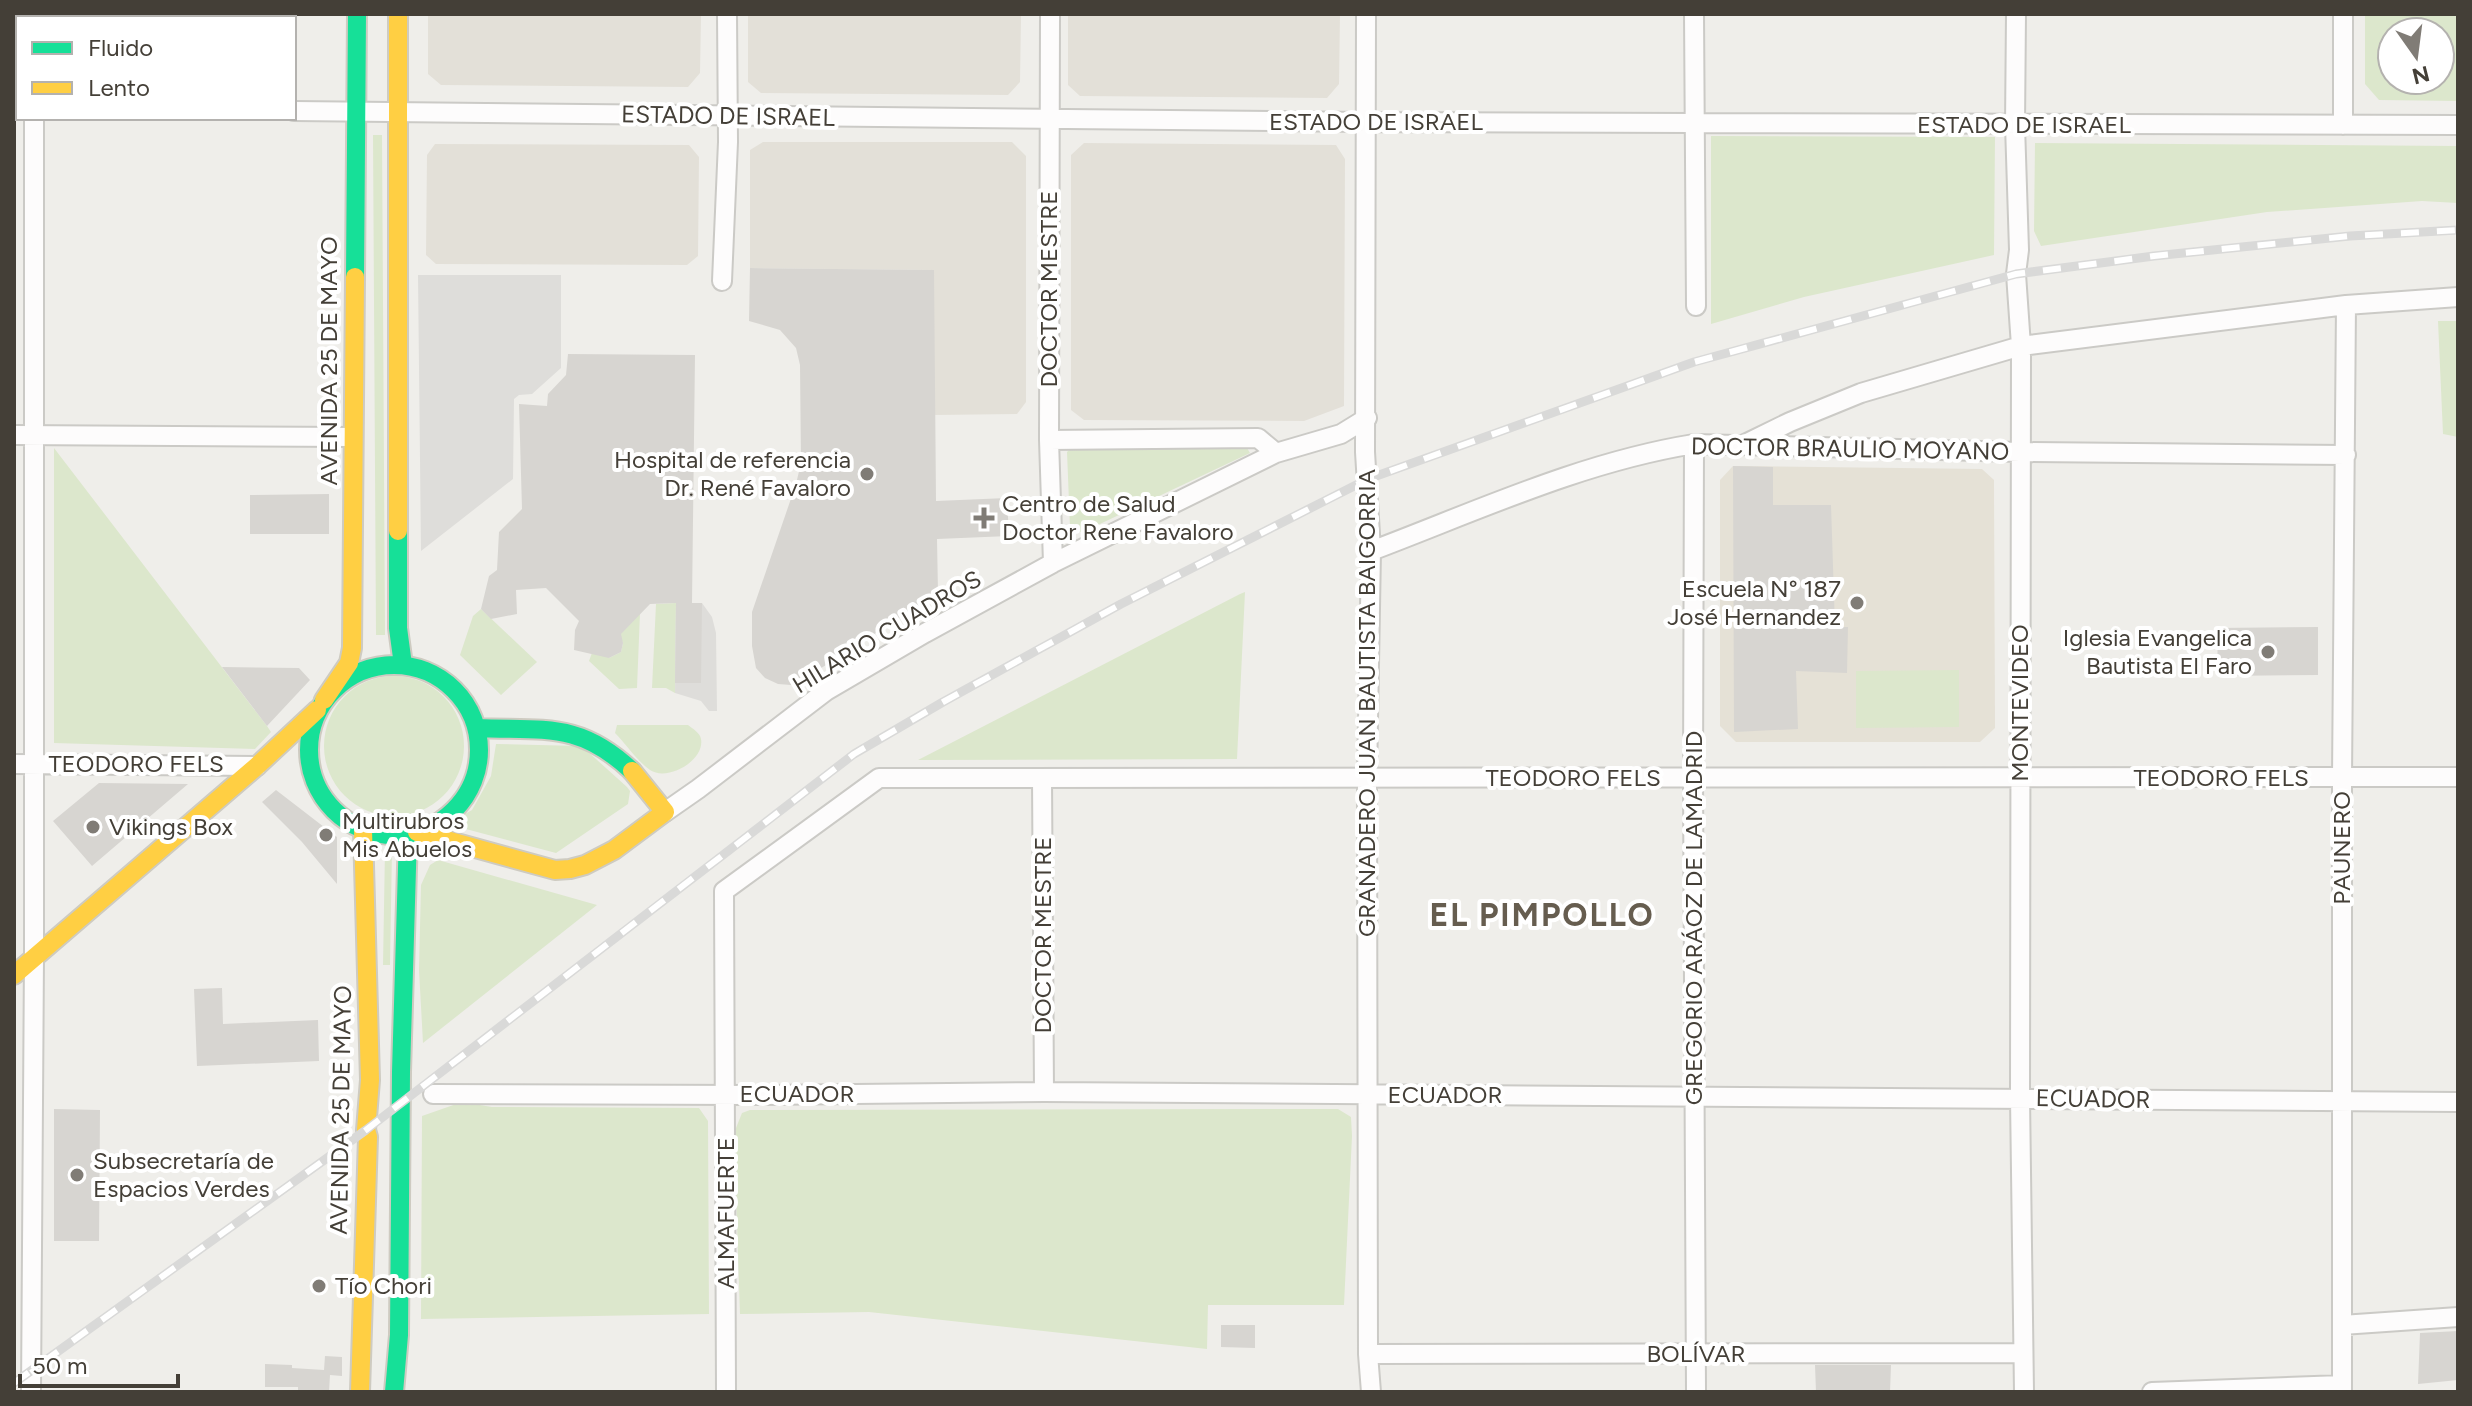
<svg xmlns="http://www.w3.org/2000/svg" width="2472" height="1406" viewBox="0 0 2472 1406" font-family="Figtree,sans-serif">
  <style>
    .residential { fill: #e3e0d8 }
    .education { fill: #e5e1d6 }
    .green { fill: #dce7cc; fill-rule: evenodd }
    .parking { fill: #deddda }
    .building { fill: #d7d5d1 }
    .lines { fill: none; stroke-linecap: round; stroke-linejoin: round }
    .street-casing { stroke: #cbcac6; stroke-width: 22 }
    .fast-casing { stroke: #cecbc1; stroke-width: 22 }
    .slow-casing { stroke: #cecbc1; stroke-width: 22 }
    .street { stroke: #fdfcfc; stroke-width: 18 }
    .fast { stroke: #16e098; stroke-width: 18 }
    .slow { stroke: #ffcf43; stroke-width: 18 }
    .rail-casing { stroke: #d9d9d8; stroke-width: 9 }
    .rail { stroke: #fff; stroke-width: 6; stroke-dasharray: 18; stroke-linecap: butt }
    .poi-dot { fill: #807c76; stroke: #fff; stroke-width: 3 }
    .labels { text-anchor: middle; stroke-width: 8; stroke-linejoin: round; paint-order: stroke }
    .street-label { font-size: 24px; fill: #443f37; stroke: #fff }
    .poi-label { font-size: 24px; fill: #443f37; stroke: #fff; text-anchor: start }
    .district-label { font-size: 32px; font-weight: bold; letter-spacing: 2px; fill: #665d4f; stroke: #fff }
  </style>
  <rect width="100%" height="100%" fill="#efeeea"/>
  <!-- residential -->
  <path class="residential" d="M428 14H701L700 73 688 87 441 85 428 74Z
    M748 14H1021L1020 82 1008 95 761 93 748 82Z
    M1068 14H1340L1339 84 1327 98 1080 96 1068 85Z
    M763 142H1012L1026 156V402L1017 414 934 415 933 270 750 268V150Z
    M1084 143 1336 145 1345 159 1344 406 1304 421 1084 420 1071 410V155Z
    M435 144 689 145 699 157 698 256 687 265 436 264 426 255 427 155Z"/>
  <!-- education -->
  <path class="education" d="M1733 466 1982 469 1994 480 1995 728 1980 742H1736L1720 726V480Z"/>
  <!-- green -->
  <path class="green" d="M2365 14H2458V101L2379 100 2365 84ZM2392 32H2440V80H2392Z
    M373 135H382L385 635H376Z
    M1711 136 1995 137 1994 255 1804 297 1711 324Z
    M2035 143 2458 146V203L2422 201 2267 212 2041 246 2034 231Z
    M2438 321H2458V437L2443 434Z
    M1080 444 1247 448 1250 453 1083 532H1074L1070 527 1067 452 1073 446Z
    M54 448 267 726 271 732 255 749 54 743Z
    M1245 592 1237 759 918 760 1240 594Z
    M676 603 675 693 666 688H652L656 604Z
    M481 609 537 662 501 695 460 655 473 616Z
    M640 613 637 688 619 689 589 661 596 642 609 658 621 652 623 643 619 635Z
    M1959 670V727L1856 728V671Z
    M324 746a70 70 0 1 1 140 0a70 70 0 1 1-140 0Z
    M617 725H688C693 729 700 733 701 739 705 760 668 782 650 770 637 761 626 744 615 733Z
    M496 744 579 746 586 750 627 787 630 791 628 804 556 853 447 824 472 810 491 776Z
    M385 849H392L390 965H383Z
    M438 860 597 905 423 1043 419 970 421 885 430 865Z
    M462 1102 492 1107 699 1108 708 1121 709 1314 421 1319 422 1116Z
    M1338 1109 1351 1117 1352 1136 1344 1305H1208L1207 1349 869 1312 740 1314 734 1133 742 1113 750 1110Z"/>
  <!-- parking -->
  <path class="parking" d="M418 275H561V368L532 394 519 395 514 399 513 479 421 551Z
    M676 603H702L712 617 716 633 717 711H709L701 701 675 693Z"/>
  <!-- building -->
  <path class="building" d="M750 268 934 270 936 501 1007 498 1009 536 937 539 938 593 801 681 791 685 778 684 765 678 756 668 752 646V612L796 484 801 463 800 365 796 348 780 330 749 321Z
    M568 354 695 355 692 603H702L701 683H675L676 603 650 604 621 634 623 643 621 652 609 658 574 650 575 630 579 621 546 588 516 590 517 614 491 619 481 609 489 576 497 570 499 532 522 509 519 404 547 406 548 394 566 375Z
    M1733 466 1773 467V505H1831L1835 627H1848L1847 673 1796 671 1798 729 1734 732Z
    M329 494V534H250V495Z
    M2318 627V675L2218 676 2217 628Z
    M222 667 299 668 310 680 267 726Z
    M99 783 188 784 92 866 53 821Z
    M276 790 337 837V884L302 842 262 802Z
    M222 988 223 1024 318 1020 319 1061 197 1066 194 989Z
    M54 1109 100 1110 99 1241H54Z
    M1221 1325H1255V1348L1221 1347Z
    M2458 1331V1380L2418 1384 2420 1333Z
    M325 1356 342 1357V1376L330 1375 329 1392H298V1387H265V1364L292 1365V1368L324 1370Z
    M1815 1365H1891L1890 1392H1816Z"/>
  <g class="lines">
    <defs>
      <path id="street" d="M34 14V18
        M1050 14 1049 440 1053 563
        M1366 14 1365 452 1371 551 1367 778 1368 1354 1371 1392
        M1694 14 1696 306
        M2016 14 2015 125 2019 250 2016 274 2021 346 2020 1098 2024 1392
        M2343 14V125
        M14 110H18
        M294 111 1366 122 2458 125
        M722 281 728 142 727 14
        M14 435 352 437
        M1049 440 1258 438 1276 453
        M1694 444 1693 778 1696 1392
        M1745 444 1790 422 1861 393 2021 346 2346 305 2458 297
        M1371 551C1477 511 1582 462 1694 444L2020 452 2346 455
        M14 764 257 766
        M1042 778 1044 1092
        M665 812 698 789 826 691 925 633 1053 563 1276 453 1341 434 1367 418
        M433 1094 754 1095 1044 1092 2458 1102
        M2342 1325 2458 1317
        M1368 1354 2023 1353
        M31 1392 34 957V118
        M726 1392 724 891 879 778 2458 777
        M2152 1392 2342 1385
        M2342 1392V778L2346 305"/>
      <path id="fast" d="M355 277 357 14
        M398 531V628L403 665
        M309 750a85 85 0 1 1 170 0a85 85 0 1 1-170 0Z
        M477 728C544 731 579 721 632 771
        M394 1392 399 1335 401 1072 408 834"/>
      <path id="slow" d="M398 14V531
        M324 700 349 663 352 648 355 277
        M417 832 555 870 570 869 585 865 614 850 665 812 632 771
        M14 975 257 766 317 710
        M360 1392 368 1137 366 1130 370 1080 363 830"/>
    </defs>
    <!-- street casing -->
    <use href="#street" class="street-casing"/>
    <!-- fast casing -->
    <use href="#fast" class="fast-casing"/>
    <!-- slow casing -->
    <use href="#slow" class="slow-casing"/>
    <!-- street -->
    <use href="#street" class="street"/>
    <!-- fast -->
    <use href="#fast" class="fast"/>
    <!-- slow -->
    <use href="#slow" class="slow"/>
    <defs>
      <path id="rail" d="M14 1383 366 1130 854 754 943 702 1121 604 1368 479 1694 362 2016 274 2154 256 2350 236 2458 230"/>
    </defs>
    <!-- rail casing -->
    <use href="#rail" class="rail-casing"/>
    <!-- rail -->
    <use href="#rail" class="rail"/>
  </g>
  <!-- markers -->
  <g class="poi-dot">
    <circle cx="867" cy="474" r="8"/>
    <path d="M980 506h8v8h8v8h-8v8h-8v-8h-8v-8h8z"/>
    <circle cx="1857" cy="603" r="8"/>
    <circle cx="2268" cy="652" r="8"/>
    <circle cx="93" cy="827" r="8"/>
    <circle cx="326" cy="835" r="8"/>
    <circle cx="77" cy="1175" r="8"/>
    <circle cx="319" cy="1286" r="8"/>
  </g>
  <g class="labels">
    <!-- street labels -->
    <g class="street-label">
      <text transform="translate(728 116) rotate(1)" y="8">ESTADO DE ISRAEL</text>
      <text x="1376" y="130">ESTADO DE ISRAEL</text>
      <text x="2024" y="133">ESTADO DE ISRAEL</text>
      <text transform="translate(1049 289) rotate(-90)" y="8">DOCTOR MESTRE</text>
      <text transform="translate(329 361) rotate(-90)" y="8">AVENIDA 25 DE MAYO</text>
      <text transform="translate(1850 449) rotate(1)" y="8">DOCTOR BRAULIO MOYANO</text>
      <text transform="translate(887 632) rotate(-31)" y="8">HILARIO CUADROS</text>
      <text transform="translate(1367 703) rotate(-90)" y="8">GRANADERO JUAN BAUTISTA BAIGORRIA</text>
      <text transform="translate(2020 703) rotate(-90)" y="8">MONTEVIDEO</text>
      <text x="136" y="772">TEODORO FELS</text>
      <text x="1573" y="786">TEODORO FELS</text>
      <text x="2221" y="786">TEODORO FELS</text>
      <text transform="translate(2342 848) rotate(-90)" y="8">PAUNERO</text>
      <text transform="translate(1694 918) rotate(-90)" y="8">GREGORIO ARÁOZ DE LAMADRID</text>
      <text transform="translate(1043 935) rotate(-90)" y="8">DOCTOR MESTRE</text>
      <text x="797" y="1102">ECUADOR</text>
      <text x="1445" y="1103">ECUADOR</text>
      <text transform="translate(2093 1099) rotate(1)" y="8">ECUADOR</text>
      <text transform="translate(341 1110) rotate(-89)" y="8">AVENIDA 25 DE MAYO</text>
      <text transform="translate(726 1213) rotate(-90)" y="8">ALMAFUERTE</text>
      <text x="1696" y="1362">BOLÍVAR</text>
    </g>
    <!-- poi labels -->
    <g class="poi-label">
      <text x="851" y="468" text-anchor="end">Hospital de referencia<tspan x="851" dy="28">Dr. René Favaloro</tspan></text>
      <text x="1002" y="512">Centro de Salud<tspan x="1002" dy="28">Doctor Rene Favaloro</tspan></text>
      <text x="1841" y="597" text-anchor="end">Escuela N° 187<tspan x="1841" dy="28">José Hernandez</tspan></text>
      <text x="2252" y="646" text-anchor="end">Iglesia Evangelica<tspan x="2252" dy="28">Bautista El Faro</tspan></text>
      <text x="342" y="829">Multirubros<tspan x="342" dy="28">Mis Abuelos</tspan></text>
      <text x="109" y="835">Vikings Box</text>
      <text x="93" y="1169">Subsecretaría de<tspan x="93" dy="28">Espacios Verdes</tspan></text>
      <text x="335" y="1294">Tío Chori</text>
    </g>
    <!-- district labels -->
    <g class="district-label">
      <text x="1542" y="926">EL PIMPOLLO</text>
    </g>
  </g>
  <!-- border -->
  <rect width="2472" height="1406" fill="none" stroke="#443f37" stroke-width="32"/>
  <!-- legend -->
  <rect x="16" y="16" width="280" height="104" fill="#ffffff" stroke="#b4b2af" stroke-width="2"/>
  <rect x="32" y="42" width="40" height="12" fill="#16e098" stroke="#b4b2af" stroke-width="2"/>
  <text x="88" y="56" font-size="24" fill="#443f37">Fluido</text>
  <rect x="32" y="82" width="40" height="12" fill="#ffcf43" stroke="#b4b2af" stroke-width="2"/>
  <text x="88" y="96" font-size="24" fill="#443f37">Lento</text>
  <!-- north arrow -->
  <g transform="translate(2416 56) rotate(166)"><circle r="38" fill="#ffffff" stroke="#b4b2af" stroke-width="2"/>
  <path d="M0-6L14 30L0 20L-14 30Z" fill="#807c76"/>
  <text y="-12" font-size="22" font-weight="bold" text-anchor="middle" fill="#443f37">N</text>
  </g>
  <!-- scale -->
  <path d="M20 1374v12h158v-12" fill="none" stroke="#443f37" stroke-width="4"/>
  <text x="32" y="1374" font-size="24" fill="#443f37" stroke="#ffffff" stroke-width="6" paint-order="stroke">50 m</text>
</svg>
